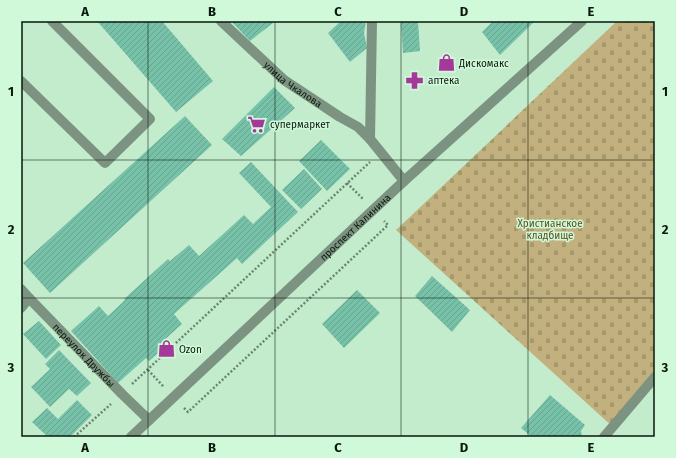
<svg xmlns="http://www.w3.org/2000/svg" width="676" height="458" viewBox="0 0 676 458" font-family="'Fira Sans',sans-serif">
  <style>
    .cemetery { fill: url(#cemetery-stones) }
    .building { fill: url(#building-hatch) }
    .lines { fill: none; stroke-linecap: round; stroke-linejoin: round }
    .path { stroke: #6a8670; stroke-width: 2.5; stroke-dasharray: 2 2; stroke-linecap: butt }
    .service { stroke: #7d9382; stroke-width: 10 }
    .minor { stroke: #7d9382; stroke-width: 10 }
    .tertiary { stroke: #7d9382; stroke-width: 10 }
    .grid { fill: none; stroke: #09180d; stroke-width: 1; stroke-opacity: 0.55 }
    .labels { text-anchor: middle; stroke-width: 3; stroke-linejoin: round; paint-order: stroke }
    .poi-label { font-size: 10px; fill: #09180d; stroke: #d0f9d9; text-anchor: start }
    .street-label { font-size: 10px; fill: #09180d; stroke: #d0f9d9 }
    .park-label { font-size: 10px; fill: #5d4e20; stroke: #d0f9d9 }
    .neatline { fill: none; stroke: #09180d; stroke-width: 1.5 }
    .grid-label { font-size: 13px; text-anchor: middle; font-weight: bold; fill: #09180d }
  </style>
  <defs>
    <pattern id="cemetery-stones" width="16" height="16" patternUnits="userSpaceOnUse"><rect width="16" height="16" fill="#c2b17f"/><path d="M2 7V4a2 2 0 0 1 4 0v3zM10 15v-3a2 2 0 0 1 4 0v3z" fill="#a5986d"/></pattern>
    <pattern id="building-hatch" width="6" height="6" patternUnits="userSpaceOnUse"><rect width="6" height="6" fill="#78c1a9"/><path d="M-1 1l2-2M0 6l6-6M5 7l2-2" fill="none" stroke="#66a590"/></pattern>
  </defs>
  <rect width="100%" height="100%" fill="#c3eccc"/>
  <!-- cemetery -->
  <path class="cemetery" d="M617 21H655V377L613 427 396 230Z"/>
  <!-- building -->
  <path class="building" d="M97 21H162L213 81 176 112Z
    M231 21H271L273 23 250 41Z
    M341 21H366L364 33 367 48 350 62 328 33Z
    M401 21H418L420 51 403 53Z
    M493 21H535L500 55 482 32Z
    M274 87 295 108 241 156 222 139Z
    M185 116 212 145 50 293 23 263Z
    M321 140 350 169 327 191 299 161Z
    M251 162 298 212 242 264 237 258 174 314 182 324 162 342 166 346 149 361 146 358 118 383 71 331 99 306 108 316 125 300 124 299 168 259 170 261 189 245 199 256 244 215 253 224 271 207 239 173Z
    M304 169 322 189 301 209 282 190Z
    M432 276 470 310 452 332 415 296Z
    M357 290 380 313 344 348 322 324Z
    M39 321 61 345 46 359 23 334Z
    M59 350 91 383 77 396 69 389 50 407 31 387 50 369 45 364Z
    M550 395 585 425 581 431 582 437H532L521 428Z
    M77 400 92 415 70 437H48L32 422 47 408 58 419Z"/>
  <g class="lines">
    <!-- path -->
    <path class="path" d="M347 183 363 199
      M148 370 164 387
      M132 384 370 162
      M184 408 188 412 388 225 384 221
      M74 437 111 404"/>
    <!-- service -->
    <path class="service" d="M21 81 105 163 150 119 52 21
      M21 289 29 298"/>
    <!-- minor -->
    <g class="minor">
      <path id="s1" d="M221 21 284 80 340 117 358 127 370 139"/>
      <path d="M372 21 370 139 404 181"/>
      <path id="s2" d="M21 308 29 298 122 394 149 420"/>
      <path d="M604 437 655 377"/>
    </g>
    <!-- tertiary -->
    <path class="tertiary" id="s3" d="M131 437 404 181 582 21"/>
  </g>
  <!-- grid -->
  <path class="grid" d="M148 21V437M275 21V437M401 21V437M528 21V437M21 160H655M21 298H655"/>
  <!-- icons -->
  <defs>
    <symbol id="shop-bare" viewBox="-9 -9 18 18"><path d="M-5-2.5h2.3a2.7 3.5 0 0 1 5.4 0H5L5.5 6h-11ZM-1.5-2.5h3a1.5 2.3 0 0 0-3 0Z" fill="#a4399a" stroke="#d0f9d9" stroke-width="2.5" paint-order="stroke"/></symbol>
    <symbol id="pharmacy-bare" viewBox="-9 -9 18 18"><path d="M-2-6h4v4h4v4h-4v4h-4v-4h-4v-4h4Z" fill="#a4399a" stroke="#d0f9d9" stroke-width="2.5" paint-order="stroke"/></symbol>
    <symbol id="supermarket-bare" viewBox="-9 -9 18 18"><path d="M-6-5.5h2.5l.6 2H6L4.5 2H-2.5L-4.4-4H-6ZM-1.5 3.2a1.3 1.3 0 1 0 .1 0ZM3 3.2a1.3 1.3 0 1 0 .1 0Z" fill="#a4399a" stroke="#d0f9d9" stroke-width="2.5" paint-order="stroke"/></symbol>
  </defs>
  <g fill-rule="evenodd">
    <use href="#shop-bare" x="434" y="50" width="25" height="25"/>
    <use href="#pharmacy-bare" x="402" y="68" width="25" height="25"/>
    <use href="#supermarket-bare" x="244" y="112" width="25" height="25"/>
    <use href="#shop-bare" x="154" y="336" width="25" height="25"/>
  </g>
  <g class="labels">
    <!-- poi labels -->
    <g class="poi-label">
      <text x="459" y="67">Дискомакс</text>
      <text x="428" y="84">аптека</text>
      <text x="270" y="128">супермаркет</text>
      <text x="179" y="353">Ozon</text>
    </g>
    <!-- street labels -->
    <g class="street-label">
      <text dy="4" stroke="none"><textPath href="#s1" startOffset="96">улица Чкалова</textPath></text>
      <text dy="4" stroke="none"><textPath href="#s3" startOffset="307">проспект Калинина</textPath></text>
      <text dy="4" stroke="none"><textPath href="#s2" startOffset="92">переулок Дружбы</textPath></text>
    </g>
    <!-- park labels -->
    <g class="park-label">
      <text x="550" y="227">Христианское<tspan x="550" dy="12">кладбище</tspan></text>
    </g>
  </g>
  <!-- border -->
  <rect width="676" height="458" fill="none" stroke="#d0f9d9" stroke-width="44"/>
  <rect x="22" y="22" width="632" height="414" class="neatline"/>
  <g class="grid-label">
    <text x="85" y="16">A</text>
    <text x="212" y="16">B</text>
    <text x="338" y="16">C</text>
    <text x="464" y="16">D</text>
    <text x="591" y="16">E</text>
    <text x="11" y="96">1</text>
    <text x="665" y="96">1</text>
    <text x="11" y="234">2</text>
    <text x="665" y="234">2</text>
    <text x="11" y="372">3</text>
    <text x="665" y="372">3</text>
    <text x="85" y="452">A</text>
    <text x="212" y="452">B</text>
    <text x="338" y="452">C</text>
    <text x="464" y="452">D</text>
    <text x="591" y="452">E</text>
  </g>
</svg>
